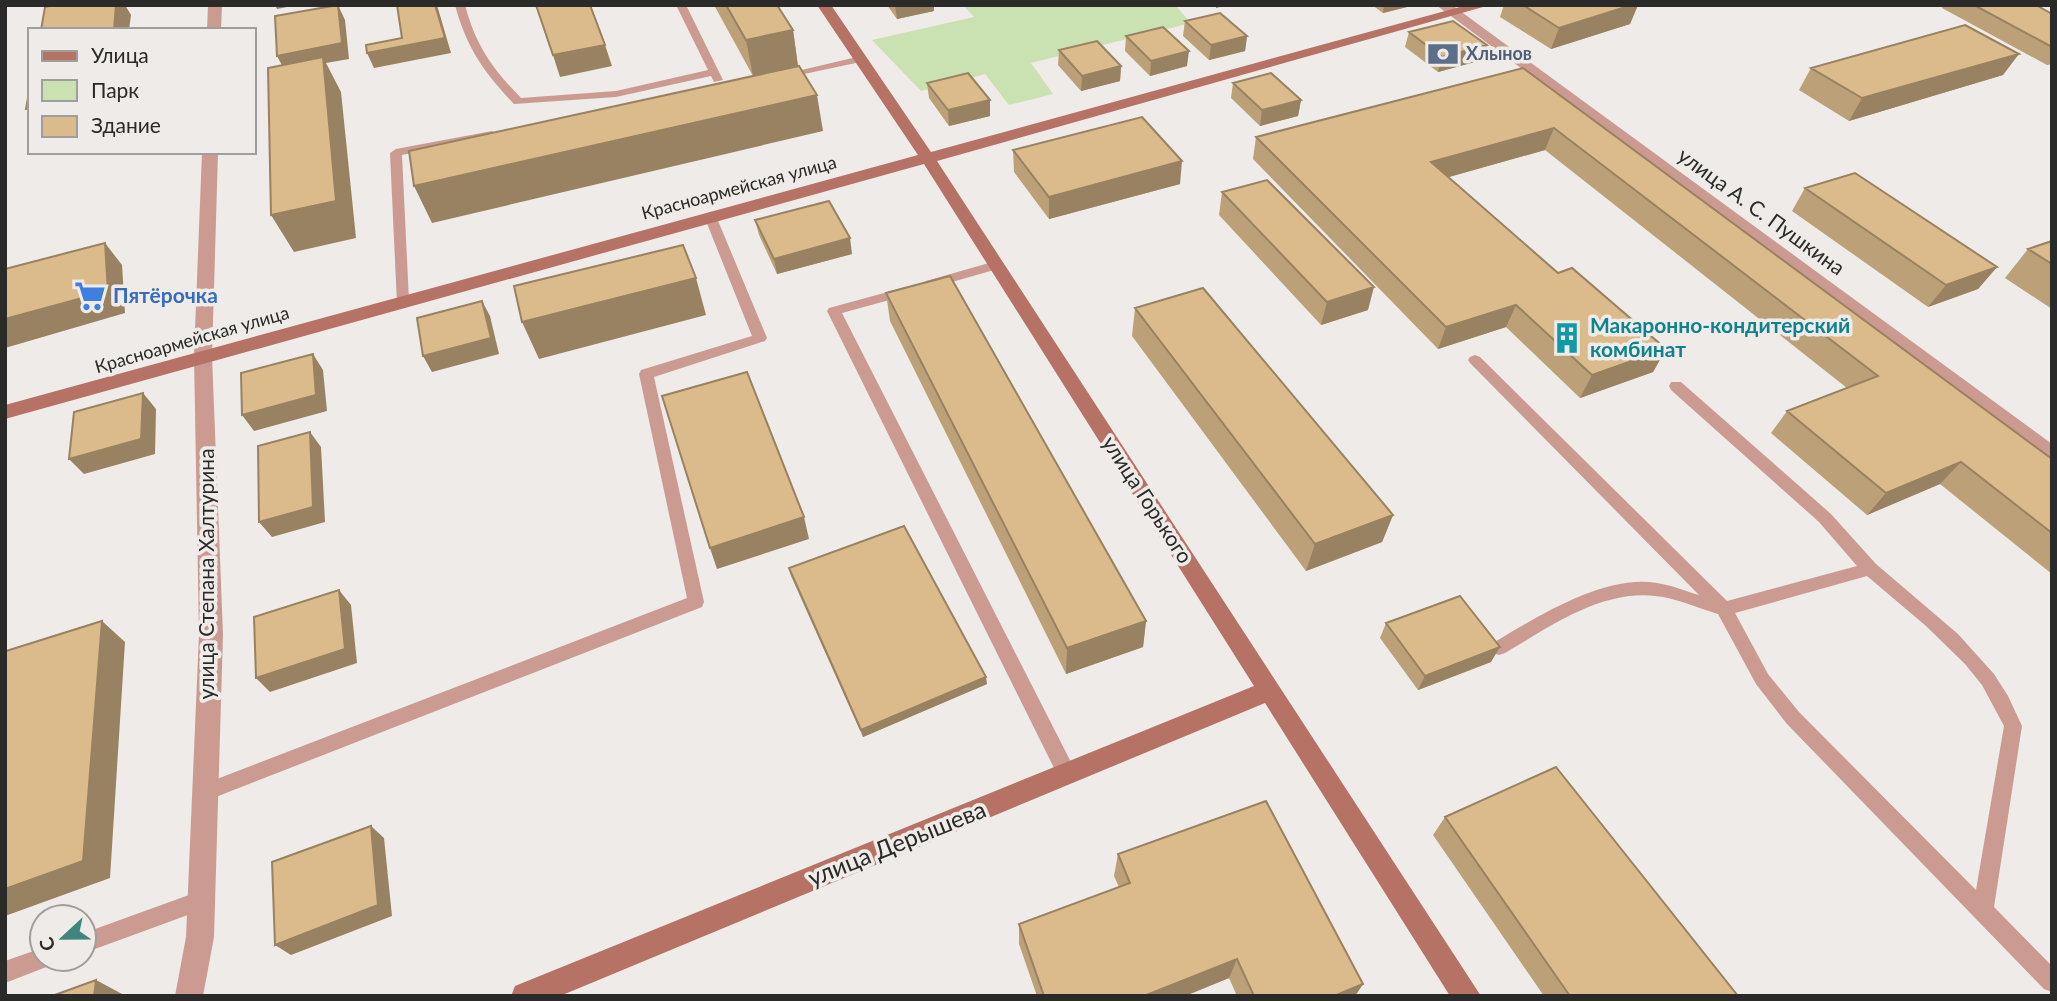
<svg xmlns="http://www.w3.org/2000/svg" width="2057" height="1001" viewBox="0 0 2057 1001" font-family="Lato,sans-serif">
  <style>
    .green { fill: #cae1b1 }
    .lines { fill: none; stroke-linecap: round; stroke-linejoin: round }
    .lane { fill: #cb9b92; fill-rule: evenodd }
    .street { fill: #cb9b92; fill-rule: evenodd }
    .secondary { fill: #b77266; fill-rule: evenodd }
    .wall { fill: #bca078 }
    .shaded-wall { fill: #998261 }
    .building { fill: #dbba8b; stroke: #998261; stroke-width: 2 }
    .labels { text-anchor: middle; stroke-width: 7; stroke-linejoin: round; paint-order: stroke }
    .far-service-label { font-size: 18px; font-weight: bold; fill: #4e5e75; stroke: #eeebe8; text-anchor: start }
    .far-street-label { font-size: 18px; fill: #2a2a28; stroke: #eeebe8 }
    .street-label { font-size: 21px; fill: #2a2a28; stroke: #eeebe8 }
    .shop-label { font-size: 21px; font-weight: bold; fill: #366cbe; stroke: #eeebe8; text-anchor: start }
    .culture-label { font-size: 21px; font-weight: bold; fill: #0d838f; stroke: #eeebe8; text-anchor: start }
    .near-street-label { font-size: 24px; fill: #2a2a28; stroke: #eeebe8 }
  </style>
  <rect width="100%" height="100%" fill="#eeebe8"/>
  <!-- green -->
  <path class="green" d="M963 5H1175L1191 23 1031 63 1053 94 1009 105 985 74 921 91 872 40 974 17Z"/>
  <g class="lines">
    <!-- lane -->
    <path class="lane" d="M455 5H465C476 46 492 68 521 98L616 91 708 70 676 5H686L723 80 714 82 711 76 616 97 514 104C484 72 467 49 455 5Z
      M861 56 866 59 865 61 781 79 776 76Z
      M492 131 498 134 496 136 402 155 409 301 407 304H397L390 153 396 149Z
      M710 212 716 216 767 338 765 341 654 377 704 602 702 607 203 802 196 799 193 793 196 787 687 598 639 374 641 370 752 336 704 216Z
      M996 261 1001 262V268L931 288 924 284 926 281Z
      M906 287 913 291 911 294 842 313 1074 768 1076 774 1074 780 1067 783 1060 780 827 311 829 308Z
      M1475 355 1480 357 1727 601 1857 566 1819 522 1671 390 1669 386 1671 382H1681L1831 514 1876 564 1958 634 1994 674 2008 696 2022 726 1994 907 2052 966V992L2044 989 1787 724 1756 684 1718 614C1698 608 1676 598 1655 596 1600 590 1550 627 1505 653L1499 655 1493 653 1490 648 1493 643C1537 617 1604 574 1657 583 1671 585 1685 591 1699 595L1470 363 1468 360 1470 357ZM1867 576 1926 626 1965 664 1982 685 2004 726 1976 890 1799 712 1768 674 1735 613Z
      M200 891 207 894 210 901 207 908 84 953V933Z
      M42 948V959H53L49 966 5 983V961Z"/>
    <!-- street -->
    <path class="street" d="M208 5H222L221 30H207Z
      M1436 5H1452L2052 444V462Z
      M202 152H218L212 356 223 634 214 937 203 996H175L186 937 199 634 194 356Z"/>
    <!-- secondary -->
    <path class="secondary" d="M817 5H831L931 152 1467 5H1490L937 161 1481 996H1450L1265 703 560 996H511L515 986 1254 686 924 164 5 419V405L918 155Z"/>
  </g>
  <!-- wall -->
  <path class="wall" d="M714 5H777L793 30 798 66 753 76Z
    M887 5H934V11L897 19Z
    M1372 5H1415L1383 13Z
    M1504 5H1638L1630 24 1551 49 1500 17Z
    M1943 5H2036L2052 14V64L2047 65 1942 8Z
    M1185 21 1247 36 1245 51 1209 60 1183 36Z
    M1409 32 1487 45 1482 60 1438 72 1405 47Z
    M1126 36 1187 66 1150 76 1125 51Z
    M1059 50 1121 66 1120 81 1081 91 1058 65Z
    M1523 68 2052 459V574L1940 484 1867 515 1771 433 1787 411 1847 388 1545 150 1449 177 1558 273 1666 349 1653 372 1580 398 1506 327 1438 349 1253 159 1256 137Z
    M1811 68 2003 75 1849 121 1799 90Z
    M927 83 990 116 949 126 929 98Z
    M1233 83 1301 100 1298 116 1260 126 1231 98Z
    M1013 150 1180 184 1049 219 1014 172Z
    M1805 188 1997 267 1978 289 1928 307 1792 211Z
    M1222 192 1368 310 1321 325 1219 215Z
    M755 220 852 254 777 274 759 235Z
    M2052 241V309L2005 278 2028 249Z
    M886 293 1146 621 1143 647 1066 674 890 321Z
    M1135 308 1393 515 1382 542 1306 571 1132 336Z
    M789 568 987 684 863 737 791 576Z
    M1386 623 1491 662 1418 690 1380 638Z
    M1445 817 1738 996H1544L1433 835Z
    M1118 854 1363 984 1355 996H1237L1229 978 1185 996H1037L1019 944V924L1119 887 1114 876Z"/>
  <!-- shaded-wall -->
  <path class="shaded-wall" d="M116 5H125L131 15 129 30H114Z
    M275 5H297L277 9Z
    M338 5 345 20 349 59 326 63 341 92 356 238 294 252 271 215 285 71 277 56Z
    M435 5H437L451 53 374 68 367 53 445 38Z
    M895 5H934V11L897 19Z
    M1216 5H1228L1216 8Z
    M1384 5H1415L1383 13Z
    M1632 5H1638L1630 24 1551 49 1559 28Z
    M793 30 798 66 753 76 746 40Z
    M1247 36 1245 51 1209 60 1211 45Z
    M605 45 612 66 560 77 553 55Z
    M1487 45 1482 60 1438 72 1442 57Z
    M1189 51 1187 66 1150 76 1151 61Z
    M2019 54 2003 75 1849 121 1862 98Z
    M1121 66 1120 81 1081 91 1082 76Z
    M817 95 823 131 432 223 414 186Z
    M990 100V116L949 126 948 110Z
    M1301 100 1298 116 1260 126 1262 110Z
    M1554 128 1545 150 1424 184 1431 162Z
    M1182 161 1180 184 1049 219V197Z
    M850 238 852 254 777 274 774 259Z
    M105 243 122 265 125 313 5 348V319Z
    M1997 267 1978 289 1928 307 1946 285Z
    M696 278 706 315 539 359 522 322Z
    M1374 287 1368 310 1321 325 1327 302Z
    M482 301 490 316 499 354 432 372 423 356Z
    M1516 305 1506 327 1438 349 1446 327Z
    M1666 349 1653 372 1580 398 1592 375Z
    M313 354 323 370 327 411 254 431 242 415Z
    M143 393 156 409 155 454 84 474 69 459Z
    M310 432 321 447 325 522 272 537 259 522Z
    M1961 462 1940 484 1867 515 1886 493Z
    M1393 515 1382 542 1306 571 1315 544Z
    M804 517 809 539 717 569 710 548Z
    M339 590 351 605 357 663 270 692 256 678Z
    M102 621 125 642 110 878 5 916V889Z
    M1146 621 1143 647 1066 674 1067 648Z
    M1500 647 1491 662 1418 690 1425 676Z
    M986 677 987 684 863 737 861 730Z
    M371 826 384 838 392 916 291 955 275 945Z
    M1237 959 1229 978 1185 996H1144Z
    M96 980 124 995V996H94Z
    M1363 984 1355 996H1334Z"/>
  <!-- building -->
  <path class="building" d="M53 5H116L114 30H41L45 7Z
    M338 5 342 43 277 56 275 16Z
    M397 5H435L445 38 367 53 366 45 402 38Z
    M536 5H590L605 45 553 55Z
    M726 5H777L793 30 746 40Z
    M1523 5H1632L1559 28Z
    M1974 5H2036L2052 14V47Z
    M1220 13 1247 36 1211 45 1185 21Z
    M1453 21 1487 45 1442 57 1409 32Z
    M1965 25 2019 54 1862 98 1811 68Z
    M1163 27 1189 51 1151 61 1126 36Z
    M1097 41 1121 66 1082 76 1059 50Z
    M323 57 336 201 271 215 268 68Z
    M799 66 817 95 414 186 409 151Z
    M1523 68 2052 459V533L1961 462 1886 493 1787 411 1878 376 1554 128 1431 162 1558 273 1572 268 1666 349 1592 375 1516 305 1446 327 1256 137Z
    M968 73 990 100 948 110 927 83Z
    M1271 73 1301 100 1262 110 1233 83Z
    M30 87V108L26 109Z
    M1142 117 1182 161 1049 197 1013 150Z
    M1855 173 1997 267 1946 285 1805 188Z
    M1267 180 1374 287 1327 302 1222 192Z
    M829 201 850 238 774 259 755 220Z
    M2052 241V264L2028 249Z
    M105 243 108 291 5 319V269Z
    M683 245 696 278 522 322 514 286Z
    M950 276 1146 621 1067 648 886 293Z
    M1203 288 1393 515 1315 544 1135 308Z
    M482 301 491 338 423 356 417 318Z
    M313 354 316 395 242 415 241 373Z
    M747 372 804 517 710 548 662 396Z
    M143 393 141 439 69 459 74 412Z
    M310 432 313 507 259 522 258 446Z
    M904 526 986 677 861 730 789 568Z
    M339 590 345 649 256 678 254 617Z
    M1460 596 1500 647 1425 676 1386 623Z
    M102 621 83 861 5 889V659L6 651Z
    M1556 767 1738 996H1570L1445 817Z
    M1266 801 1363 984 1334 996H1254L1237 959 1144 996H1044L1019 924 1130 883 1118 854Z
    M371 826 378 905 275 945 272 862Z
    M96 980 94 996H52Z"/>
  <!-- icons -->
  <defs>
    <symbol id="bank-bare" viewBox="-9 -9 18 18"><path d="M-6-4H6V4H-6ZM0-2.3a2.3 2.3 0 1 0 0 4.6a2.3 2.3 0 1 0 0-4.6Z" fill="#5c6f8a" stroke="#eeebe8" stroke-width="2.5" paint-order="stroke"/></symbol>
    <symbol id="supermarket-bare" viewBox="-9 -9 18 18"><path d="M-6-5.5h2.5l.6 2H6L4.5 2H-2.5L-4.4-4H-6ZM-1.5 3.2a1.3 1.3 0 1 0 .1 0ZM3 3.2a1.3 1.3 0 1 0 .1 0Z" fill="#3f7fe0" stroke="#eeebe8" stroke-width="2.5" paint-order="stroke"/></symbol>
    <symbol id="building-bare" viewBox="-9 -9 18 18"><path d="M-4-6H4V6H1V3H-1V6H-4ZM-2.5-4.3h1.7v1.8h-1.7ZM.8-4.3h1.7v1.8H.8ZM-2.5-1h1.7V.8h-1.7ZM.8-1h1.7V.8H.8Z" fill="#0f9aa8" stroke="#eeebe8" stroke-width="2.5" paint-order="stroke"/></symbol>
  </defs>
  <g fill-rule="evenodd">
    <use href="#bank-bare" x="1421" y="32" width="44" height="44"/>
    <use href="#supermarket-bare" x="68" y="274" width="44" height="44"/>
    <use href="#building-bare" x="1545" y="316" width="44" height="44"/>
  </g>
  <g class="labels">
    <!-- far-service labels -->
    <g class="far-service-label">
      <text x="1466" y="60">Хлынов</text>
    </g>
    <!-- far-street labels -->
    <g class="far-street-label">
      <text transform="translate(739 188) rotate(-15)" y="6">Красноармейская улица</text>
      <text transform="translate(192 340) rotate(-16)" y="6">Красноармейская улица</text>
    </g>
    <!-- street labels -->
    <g class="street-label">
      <text transform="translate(1761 212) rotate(36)" y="7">улица А. С. Пушкина</text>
      <text transform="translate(1147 500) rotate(57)" y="7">улица Горького</text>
      <text transform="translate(207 574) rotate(-90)" y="7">улица Степана Халтурина</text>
    </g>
    <!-- shop labels -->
    <g class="shop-label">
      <text x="113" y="303">Пятёрочка</text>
    </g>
    <!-- culture labels -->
    <g class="culture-label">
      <text x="1590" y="333">Макаронно-кондитерский<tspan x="1590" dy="24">комбинат</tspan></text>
    </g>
    <!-- near-street labels -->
    <g class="near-street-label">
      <text transform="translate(897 844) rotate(-22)" y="8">улица Дерышева</text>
    </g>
  </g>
  <!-- border -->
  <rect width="2057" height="1001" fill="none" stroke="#2a2a28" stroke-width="14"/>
  <!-- legend -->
  <rect x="28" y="28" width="228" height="126" fill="#eeebe8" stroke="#a09e9b" stroke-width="2"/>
  <rect x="42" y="51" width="35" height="10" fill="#b77266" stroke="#a09e9b" stroke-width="2"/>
  <text x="91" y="63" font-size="21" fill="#2a2a28">Улица</text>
  <rect x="42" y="80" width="35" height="21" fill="#cae1b1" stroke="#a09e9b" stroke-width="2"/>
  <text x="91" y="98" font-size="21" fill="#2a2a28">Парк</text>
  <rect x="42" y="116" width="35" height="21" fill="#dbba8b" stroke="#a09e9b" stroke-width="2"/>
  <text x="91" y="133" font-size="21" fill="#2a2a28">Здание</text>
  <!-- north arrow -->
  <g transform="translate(63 938) rotate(248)"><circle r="33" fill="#eeebe8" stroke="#a09e9b" stroke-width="2"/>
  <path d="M0-5L12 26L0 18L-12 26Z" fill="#40867e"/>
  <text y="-10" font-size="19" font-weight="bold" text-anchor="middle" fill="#2a2a28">С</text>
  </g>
</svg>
